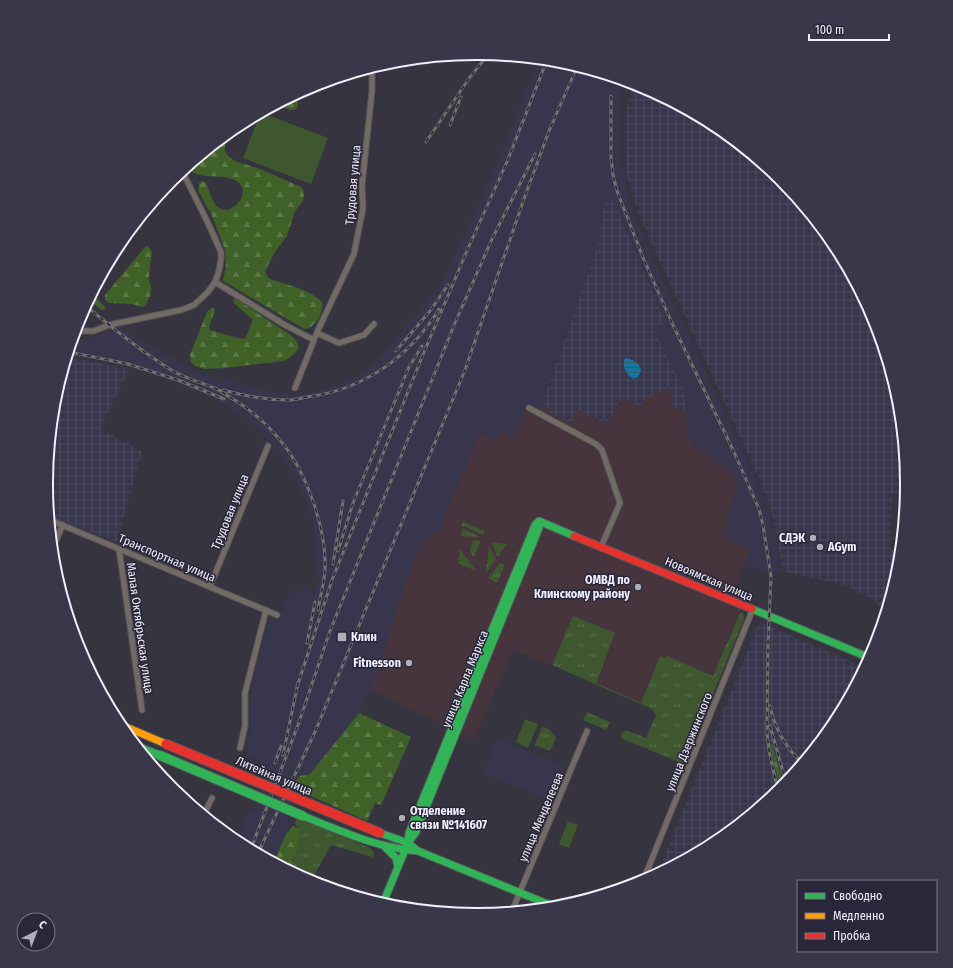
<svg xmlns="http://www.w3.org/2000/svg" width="953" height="968" viewBox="0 0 953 968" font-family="'Fira Sans Condensed',sans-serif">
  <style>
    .commercial { fill: #46353c }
    .industrial { fill: url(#industrial-grid) }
    .built { fill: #38364c }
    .grass { fill: url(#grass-tufts) }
    .forest { fill: url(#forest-firs) }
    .pitch { fill: #3e572f }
    .water { fill: url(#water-rules) }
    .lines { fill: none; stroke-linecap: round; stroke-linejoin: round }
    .street-casing { stroke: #55545c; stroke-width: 7 }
    .fast-casing { stroke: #55545c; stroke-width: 9 }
    .slow-casing { stroke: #55545c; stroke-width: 9 }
    .jam-casing { stroke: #55545c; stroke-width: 9 }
    .street { stroke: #716b64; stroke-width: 5 }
    .fast { stroke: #30b455; stroke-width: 7 }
    .slow { stroke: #ff9f0a; stroke-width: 7 }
    .jam { stroke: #e5322d; stroke-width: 7 }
    .rail-casing { stroke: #726f6f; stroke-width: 3 }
    .rail { stroke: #292739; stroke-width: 1.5; stroke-dasharray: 4.5; stroke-linecap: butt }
    .fast-bridge-casing { stroke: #55545c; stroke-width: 11; stroke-linecap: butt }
    .jam-bridge-casing { stroke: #55545c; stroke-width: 11; stroke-linecap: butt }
    .fast-bridge { stroke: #30b455; stroke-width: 9 }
    .jam-bridge { stroke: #e5322d; stroke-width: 9 }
    .poi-dot { fill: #afaeb9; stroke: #292739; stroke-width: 1.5 }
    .labels { text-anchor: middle; stroke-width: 3; stroke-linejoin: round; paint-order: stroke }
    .street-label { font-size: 12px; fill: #f0effb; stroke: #292739 }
    .poi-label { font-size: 12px; font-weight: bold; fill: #f0effb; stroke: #292739; text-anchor: end }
    .rim { fill: none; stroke: #f0effb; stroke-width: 2 }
  </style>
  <defs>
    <pattern id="industrial-grid" width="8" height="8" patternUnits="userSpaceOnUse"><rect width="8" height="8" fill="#38364c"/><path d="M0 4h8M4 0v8" fill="none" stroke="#4b4a5e"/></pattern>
    <pattern id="grass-tufts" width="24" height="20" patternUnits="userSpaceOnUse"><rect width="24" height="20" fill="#3e572f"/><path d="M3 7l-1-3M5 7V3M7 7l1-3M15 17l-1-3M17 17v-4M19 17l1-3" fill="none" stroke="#5a6f4e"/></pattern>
    <pattern id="forest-firs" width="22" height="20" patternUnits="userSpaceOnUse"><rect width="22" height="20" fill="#3f6027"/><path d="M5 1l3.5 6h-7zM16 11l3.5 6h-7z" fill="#5b7747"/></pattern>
    <pattern id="water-rules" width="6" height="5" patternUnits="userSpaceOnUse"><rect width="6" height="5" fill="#14779d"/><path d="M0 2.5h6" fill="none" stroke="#2e6074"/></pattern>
  </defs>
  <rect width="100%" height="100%" fill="#36353f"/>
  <!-- commercial -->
  <path class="commercial" d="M668 387 672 396 670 405 686 412 688 435 694 446 710 455 733 476 737 492 729 510 751 550 732 591 746 598 713 676 667 656 666 658 660 656 641 703 595 683 615 633 573 616 552 665 513 650 474 739 370 689 379 668 403 588 418 551H420L425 536H431L433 530 438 532 479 434 499 430 513 435 526 409 537 416 542 404 547 406 570 423 577 410 601 422 604 419 609 421 622 397 645 399Z"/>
  <!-- industrial -->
  <path class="industrial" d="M632 84 641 86 716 126 781 180 835 245 874 319 899 400 907 484 906 494 892 493 890 549 900 550 899 568 883 620 876 601 842 584 782 571 780 554 771 510 758 476 639 215 626 172 625 119Z
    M614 200 661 312H663L668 322 654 329 684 390 686 412 670 405 672 396 668 387 645 399 640 407 622 397 609 422 604 419 602 422 578 410 570 423 550 413 547 406 542 404 596 250 605 202Z
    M67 357 129 369 100 429 142 451 117 542 49 516 46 484 54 400Z
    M759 622 861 666 862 671 834 723 781 789 715 842 658 873Z"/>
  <!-- built -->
  <path class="built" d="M538 60 561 62 622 80 618 130 621 162 628 195 636 220 646 244 765 498 774 530 780 573 743 566 750 550 726 538 729 510 737 492 733 476 710 455 694 446 688 435 684 390 654 329 668 322 663 312 661 313 614 200 605 202 596 250 537 416 526 410 513 435 499 430 495 441 479 434 438 532 433 530 429 538 425 537 420 552 418 551 403 588 379 668 370 689 359 713 310 774 300 776 296 782 298 787 295 789 286 813 288 831 274 862 236 841 247 815 254 810 266 774 261 764 247 754 250 733 251 692 269 618 279 620 291 590 301 593 304 588 315 594 319 583 314 541 313 521 297 480 275 447 250 422 218 401 179 384 128 366 68 355 72 342 121 329 198 373 263 390 304 395 337 386 362 374 385 352 442 283 496 166Z
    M497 739 565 766 550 801 483 773Z"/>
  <!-- grass -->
  <path class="grass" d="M463 522 485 531 483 535 461 525Z
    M462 528 480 537 461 536Z
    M473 540 481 541 474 557 470 551Z
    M491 542 507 544 498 557Z
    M489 546 496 559 486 573Z
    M460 549 476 571 458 563Z
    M500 563 505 565 497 583 488 578Z
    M742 612 744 615V619L684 764 623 739 621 737 622 733 626 730 646 738 656 715 652 709 552 665 573 616 615 633 596 683 641 703 660 656 666 658 667 656 713 676 740 613Z
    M587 712 610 722 606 730 583 720Z
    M542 726 550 730 556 738 550 751 535 745Z
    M297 818 370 848 373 851 374 856 372 857 331 845 311 881 293 872C288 853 307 841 295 823Z"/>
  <!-- forest -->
  <path class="forest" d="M290 98 298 102V106L295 110H290L277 105Z
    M231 132 225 145V151L228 156 235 161 260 169 299 186 303 189 304 196 303 201 295 211 287 236 275 252 265 271 267 276 270 279C287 285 309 289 322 302 324 312 315 329 304 329L225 282 223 280 226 267 225 250 213 218 198 190 199 183 202 181 206 183C209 190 212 203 219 208 231 216 251 195 239 183 226 170 201 184 187 167Z
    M148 246 152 252C151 260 149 269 149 277 148 281 150 283 151 286 152 293 148 303 143 307L131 304 109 303 105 300V295L145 247Z
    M92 294 105 307 104 310H101L89 299Z
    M235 298 292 336 297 342 299 347C295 354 291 357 284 361L224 368 204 369 195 366 191 362 190 355 207 312 211 308H214L215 310 209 327 210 330 237 338 245 339 253 320 234 303 233 300Z
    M359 713 411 737 381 805 375 803 367 821 306 794 298 787 295 782 300 776 310 774Z
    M770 744H772L784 785 780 789 771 750Z
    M293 826 300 829C299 835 299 841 298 846 294 857 290 859 293 872L274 862 286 834Z"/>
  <!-- pitch -->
  <path class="pitch" d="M262 113 328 138 311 184 243 158 260 114Z
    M525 719 538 724 528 748 516 742Z
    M568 821 578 825 569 848 559 844Z"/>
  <!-- water -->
  <path class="water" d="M625 358C633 359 640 363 641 371L638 377 633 379C627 375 621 366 625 358Z"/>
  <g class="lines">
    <defs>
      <path id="street" d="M215 282 285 325 314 340
        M75 331H94L109 325 181 310 194 305 208 292 215 282 219 271 221 259V252L208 223 182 171
        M317 333 339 343 364 335 374 324
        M295 388 318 330 354 254 363 208 362 185 372 91V68
        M529 408 596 444 602 450 620 503 601 547
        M50 520 277 615
        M52 549 63 525
        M119 549 142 710
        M210 586 268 446
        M240 748 245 726V693L266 610
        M204 814 212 798
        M643 881 750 616 752 609
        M512 911 587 731"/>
      <path id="fast" d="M752 609 870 658
        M137 746 159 755
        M303 816C341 831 377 848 418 851
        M380 833 408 843 418 851 555 907
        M408 843 409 833 535 525 539 521 574 536
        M385 847 396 858 398 867
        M383 903 408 843 416 832 539 528 538 523"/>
      <path id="slow" d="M119 724 166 744"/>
      <path id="jam" d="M574 536 752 609"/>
    </defs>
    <!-- street casing -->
    <use href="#street" class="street-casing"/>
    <!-- fast casing -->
    <use href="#fast" class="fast-casing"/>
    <!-- slow casing -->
    <use href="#slow" class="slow-casing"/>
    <!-- jam casing -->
    <use href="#jam" class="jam-casing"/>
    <!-- street -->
    <use href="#street" class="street"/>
    <!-- fast -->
    <use href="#fast" class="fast"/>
    <!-- slow -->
    <use href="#slow" class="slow"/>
    <!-- jam -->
    <use href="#jam" class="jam"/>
    <defs>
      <path id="rail" d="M611 96V157L613 175 617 191 644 260 672 323 734 452 759 509 763 525 771 577 768 643 767 733 769 751 778 791
        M450 125 461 97
        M426 142 470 77 488 55
        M86 306C114 329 142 352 173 371 185 378 199 382 212 387 220 390 228 396 236 401 252 411 267 424 279 439 306 470 327 529 325 571 324 584 320 597 318 610
        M396 351 430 311 448 285
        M69 352 128 364 178 380 224 399
        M223 390C244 396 266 400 289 400 295 400 301 398 307 397 363 390 410 357 439 309
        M338 551 353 503 409 367 422 346
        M333 564 343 501
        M307 643 315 602
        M297 687 332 580 422 357 469 246 507 162 547 60
        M770 706C774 727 786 748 802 763
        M770 726 786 782
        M283 755 298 683
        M275 763 281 746
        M251 849 298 725 330 631 455 323 492 239 535 154
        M258 853 315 732 465 370 525 196 549 131 577 67"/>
    </defs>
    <!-- rail casing -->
    <use href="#rail" class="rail-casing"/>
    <!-- rail -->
    <use href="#rail" class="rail"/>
    <defs>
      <path id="fast-bridge" d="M159 755 303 816"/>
      <path id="jam-bridge" d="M166 744 380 833"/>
    </defs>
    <!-- fast-bridge casing -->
    <use href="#fast-bridge" class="fast-bridge-casing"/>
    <!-- jam-bridge casing -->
    <use href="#jam-bridge" class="jam-bridge-casing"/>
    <!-- fast-bridge -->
    <use href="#fast-bridge" class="fast-bridge"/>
    <!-- jam-bridge -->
    <use href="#jam-bridge" class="jam-bridge"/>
  </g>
  <!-- markers -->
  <g class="poi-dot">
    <circle cx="813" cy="538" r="4"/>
    <circle cx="820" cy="547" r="4"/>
    <circle cx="638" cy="587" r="4"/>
    <rect x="337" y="632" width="10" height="10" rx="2"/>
    <circle cx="409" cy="663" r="4"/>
    <circle cx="402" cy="818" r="4"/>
  </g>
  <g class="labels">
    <!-- street labels -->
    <g class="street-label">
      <text transform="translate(353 185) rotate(-85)" y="4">Трудовая улица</text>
      <text transform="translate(230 512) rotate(-68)" y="4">Трудовая улица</text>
      <text transform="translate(167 558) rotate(23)" y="4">Транспортная улица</text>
      <text transform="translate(709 579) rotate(23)" y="4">Новоямская улица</text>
      <text transform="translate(140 628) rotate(82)" y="4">Малая Октябрьская улица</text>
      <text transform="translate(465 679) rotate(-68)" y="4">улица Карла Маркса</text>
      <text transform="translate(689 742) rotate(-68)" y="4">улица Дзержинского</text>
      <text transform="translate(274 776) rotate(23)" y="4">Литейная улица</text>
      <text transform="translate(541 817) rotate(-67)" y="4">улица Менделеева</text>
    </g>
    <!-- poi labels -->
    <g class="poi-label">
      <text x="805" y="542">СДЭК</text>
      <text x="828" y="551" text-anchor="start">AGym</text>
      <text x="630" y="584">ОМВД по<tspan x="630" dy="14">Клинскому району</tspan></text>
      <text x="351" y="641" text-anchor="start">Клин</text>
      <text x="401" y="667">Fitnesson</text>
      <text x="410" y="815" text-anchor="start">Отделение<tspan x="410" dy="14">связи №141607</tspan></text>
    </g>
  </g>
  <!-- crop -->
  <path d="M0 0H953V968H0ZM476 60H477A423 423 0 0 1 900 483V485A423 423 0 0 1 477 908H476A423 423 0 0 1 53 485V483A423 423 0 0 1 476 60Z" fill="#393749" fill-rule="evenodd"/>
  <path class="rim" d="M476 60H477A423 423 0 0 1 900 483V485A423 423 0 0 1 477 908H476A423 423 0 0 1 53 485V483A423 423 0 0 1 476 60Z"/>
  <!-- legend -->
  <rect x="797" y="880" width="140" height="72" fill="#292739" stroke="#797787"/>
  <rect x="805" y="893" width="20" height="6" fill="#30b455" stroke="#797787"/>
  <text x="833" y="900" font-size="12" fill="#f0effb">Свободно</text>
  <rect x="805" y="913" width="20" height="6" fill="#ff9f0a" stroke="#797787"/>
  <text x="833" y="920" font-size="12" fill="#f0effb">Медленно</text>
  <rect x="805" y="933" width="20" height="6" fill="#e5322d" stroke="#797787"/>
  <text x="833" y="940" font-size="12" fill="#f0effb">Пробка</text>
  <!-- north arrow -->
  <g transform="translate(36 932) rotate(42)"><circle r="19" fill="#292739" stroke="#797787"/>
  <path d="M0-3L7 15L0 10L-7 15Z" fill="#afaeb9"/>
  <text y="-6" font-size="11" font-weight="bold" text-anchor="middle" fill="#f0effb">С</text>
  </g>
  <!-- scale -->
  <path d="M809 34v6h80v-6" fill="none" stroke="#f0effb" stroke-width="2"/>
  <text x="815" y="34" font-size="12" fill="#f0effb" stroke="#292739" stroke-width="3" paint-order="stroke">100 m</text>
</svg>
